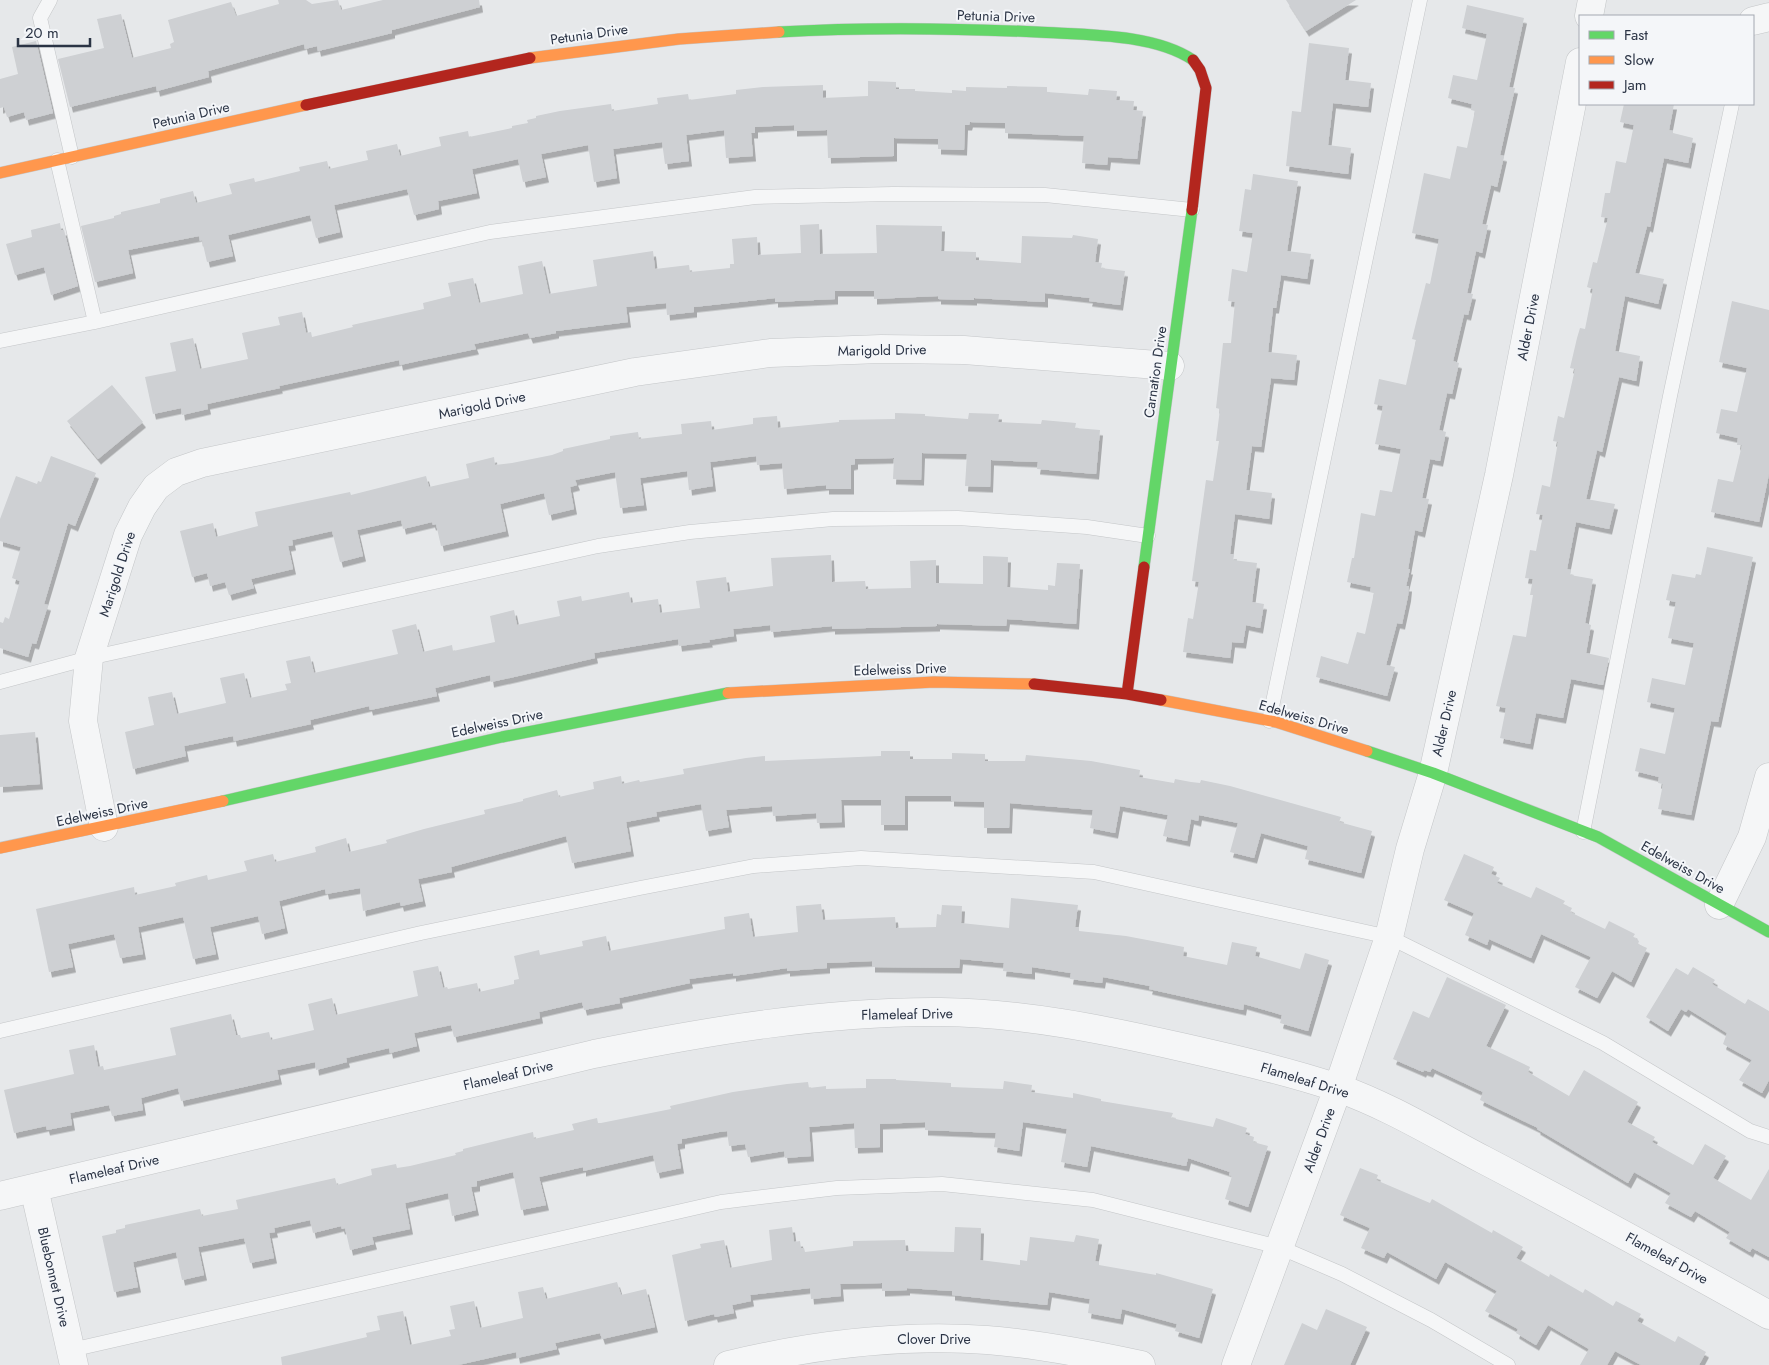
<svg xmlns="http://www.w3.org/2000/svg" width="1769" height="1365" viewBox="0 0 1769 1365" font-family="Jost,sans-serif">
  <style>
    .building { fill: #ced0d3; filter: url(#shadow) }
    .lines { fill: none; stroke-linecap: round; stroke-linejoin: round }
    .lane-casing { stroke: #c4c6c8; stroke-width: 15 }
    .street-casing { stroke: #c4c6c8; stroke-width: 29 }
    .fast-casing { stroke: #c4c6c8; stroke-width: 12 }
    .slow-casing { stroke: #c4c6c8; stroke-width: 12 }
    .jam-casing { stroke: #c4c6c8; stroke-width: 12 }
    .lane { stroke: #f5f6f7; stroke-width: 14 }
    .street { stroke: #f5f6f7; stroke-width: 28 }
    .fast { stroke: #63d668; stroke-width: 11 }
    .slow { stroke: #ff974d; stroke-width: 11 }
    .jam { stroke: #b3261e; stroke-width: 11 }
    .labels { text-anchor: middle; stroke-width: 4; stroke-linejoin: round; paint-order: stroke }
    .street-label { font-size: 14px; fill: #2b3445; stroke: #f4f6f9 }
  </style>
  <defs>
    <filter id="shadow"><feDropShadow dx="3" dy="5.5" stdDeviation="0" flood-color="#0004"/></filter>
  </defs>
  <rect width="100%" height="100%" fill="#e6e8ea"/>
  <!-- building -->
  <path class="building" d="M278 0H306L312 4 338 0 341 10 383 0H479L480 7 392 30V33L318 51 317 46 305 49 304 44 208 71 209 77 157 91 156 86 70 107 58 59 104 48 97 19 121 14 132 58 171 48 170 44 174 42 168 20 231 2 236 16 279 4Z
    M1286 0H1356L1306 31Z
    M1467 5 1524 18 1509 87 1515 88 1500 155 1504 156 1497 187 1491 185 1482 224 1488 225 1482 253 1476 251 1467 293 1473 294 1468 315 1464 314 1453 361 1459 363 1452 394 1447 393 1439 430 1446 432 1440 461 1430 459 1422 498 1429 499 1422 532 1415 530 1408 569H1410L1406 586H1409L1408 596 1402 624 1397 623 1386 665 1395 667 1387 696 1316 677 1321 656 1348 664 1357 632 1365 634 1374 593 1370 592 1371 587 1347 582 1352 558H1354L1361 513 1375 516 1380 490 1392 492 1401 449 1375 444 1383 406 1374 404 1379 379 1406 385 1416 340 1412 339 1426 283 1430 284 1439 239 1412 233 1424 173 1450 179 1457 146 1467 148 1475 111 1471 110 1472 104 1448 98 1453 75 1477 80 1487 34 1462 28Z
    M36 41 53 113 26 120 24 112 7 117 4 107 0 108V79L18 74 12 47Z
    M1309 43 1349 48 1345 80 1371 83 1368 107 1333 103 1328 145 1351 148 1348 174 1286 166 1292 111 1301 112Z
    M868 81 896 82V89H915V91L952 93V90L966 91V87L1007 88V86L1047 87V92L1088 95 1089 89 1117 91 1116 100 1134 101 1133 110 1143 111 1137 159 1108 157 1107 165 1082 163 1084 136 1005 133V123L970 122 969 125H965L964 150 938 149V139L894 138V156L828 158 827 130 794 131V125L755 127V133H751L753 156 726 158 724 130 686 135 689 161 665 164 662 142 613 149 617 178 594 182 588 145 541 154 546 177 523 182 518 159 472 169 477 193 438 201 439 209 414 215 407 189 334 205 340 232 316 238 310 215 228 235 233 256 207 262 202 240 200 241 199 236 128 250 133 273 95 282 81 226 114 218V216L121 214V212L160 203V199L193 191 196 203 232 194 229 184 254 178 255 182 300 171 299 167 327 161 329 169 368 160 366 151 397 144 400 156 441 146 439 137 468 131 469 137 512 128V126L528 123 527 120 536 118V116L560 111 611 104 612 111 658 104 657 98 688 94 689 100 736 94V90L763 87 823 85V98L868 96Z
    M1624 104H1674L1669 130 1673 131V133L1693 138 1688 163 1664 158 1650 227 1647 226 1635 273 1664 279 1658 304 1625 296 1615 351 1640 356 1636 381 1619 377 1602 452 1597 450 1586 499 1615 504 1609 529 1576 522 1567 569 1571 570 1570 575 1593 579 1585 623 1591 625 1586 653 1609 658 1603 685 1571 679 1563 718 1536 713 1530 744 1500 738 1506 708 1496 706 1513 635 1526 637 1533 595H1530L1533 579 1525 578 1530 550 1536 551 1543 515 1536 514 1542 485 1550 487 1558 442 1553 441 1558 416 1564 418 1575 369 1570 368 1577 338 1580 328 1585 329 1593 289 1587 287 1593 262 1597 263 1608 218 1601 217 1605 193H1610L1616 161 1626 163 1634 125 1620 122Z
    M1253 174 1298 181 1287 251 1311 254 1307 279 1281 275 1276 308H1273L1268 352 1297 355 1294 380 1271 378 1261 447 1252 446 1246 490 1272 493 1269 519 1235 514 1230 554H1234L1233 560 1257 563 1252 602 1264 604 1260 628 1246 625 1243 643 1232 642 1230 658 1183 652 1188 618 1193 619 1199 582 1192 581 1206 480 1213 481 1219 441H1216L1220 409 1216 408 1220 372 1223 343H1231L1235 302 1228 301 1232 269 1247 272 1253 233 1239 231 1245 189 1251 190Z
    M60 223 61 230H64L78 286 51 295 44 267 15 275 6 244 32 237 31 230Z
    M819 224 820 254 877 253 876 225 942 226 941 251 976 252V260L1021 263 1022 236 1072 238 1073 235 1098 239 1095 262 1102 263 1101 268 1125 271 1120 305 1089 301 1090 298 1045 293V302L974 298V300L938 299V296L874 299V291H835V299L775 302V298L694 307V312L667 315 666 303 626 307 628 322 556 331V333L530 338 528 333 474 344 476 349 418 361 400 365 399 360 279 386 280 388 207 404 208 409 182 415 181 408 153 414 145 377 176 371 170 343 193 338 200 369 248 359 242 333 280 325 278 317 302 312 306 333 311 332 312 337 353 327 352 325 424 309 423 303 451 296 448 283 473 278 479 303 523 294 518 266 542 261 549 294 597 286 593 260 653 251 655 269 689 265 690 272 730 268V264H734L732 239 757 237 758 255 801 253 800 225Z
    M1732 301 1769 310V474L1759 522 1711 512 1718 479 1733 482 1742 445H1737L1738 438 1716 433 1721 409 1737 412 1747 368 1719 362Z
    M112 385 143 422 98 459 67 421Z
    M895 413 925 414V416L968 419 969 413 999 414 998 422 1041 424 1042 420 1076 423 1075 428 1100 430 1096 474 1037 469 1038 462 991 460 990 487 965 486 967 454 922 453 921 480 893 479 894 458 855 459V464L851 465V489H826V485L784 489 782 463 757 465 756 456 710 462 713 486 689 490 687 471 640 478 644 505 620 508 615 472 575 480 577 485 570 487 574 509 549 515 544 493 500 504 506 531 441 546 436 524 433 525 432 522 403 529 401 520 357 530 363 556 340 562 332 531 292 540 293 545 288 546 293 569 251 579 254 588 229 595 225 582 210 586 207 573 192 577 180 531 213 523 216 537 258 526 255 512 350 492 351 495 426 476 429 487 469 478 466 464 494 457 495 465 512 463 552 455 563 451V449L610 439V436L638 432 639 439 682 434 681 424 711 421 712 430 753 424V418L777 416 778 428 839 422V420L895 419Z
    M51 456 96 473 75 526 68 523 44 604 48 605 36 644 32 643 28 657 0 648V622L3 623 5 617 9 619 20 581 12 578 21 547 0 541V519L16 476 37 484 38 481 41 482Z
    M1707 547 1753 557 1718 722 1711 721 1691 815 1658 809 1663 784 1658 783 1659 777 1635 771 1640 748 1665 754 1675 708 1647 702 1652 678 1685 685 1694 643 1668 638 1676 602 1666 600 1672 574 1695 578 1696 574 1701 575Z
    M831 555 832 582 865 581 866 589 911 588 910 561 936 560V583L983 584V556L1008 557 1007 587 1048 590V585L1055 586 1057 563 1080 564 1076 624 1007 619 1006 626 937 624V626L832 629V626L771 632 770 625 733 629 734 636 709 640 710 642 679 646 678 639 594 653 595 658 514 677 491 682 490 675 452 684 435 688 437 696 370 710 369 706 310 720 311 724 234 741 233 736 184 746 186 756 133 769 125 732 154 725 148 697 172 692 177 714 226 703 220 678 244 673 250 698 287 690 285 684 291 683 286 661 310 656 314 673 398 654 392 630 416 624 423 652 452 645 453 651 495 642 490 616 514 610 517 625 560 616 557 601 581 596 582 601 629 592 631 603 658 599 660 613 700 608 696 581 726 577 728 592 773 586 771 558Z
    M35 732 40 784 0 787V735Z
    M881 751H910V759H952V753L985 754V761H1025L1026 755 1091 761 1140 770 1139 777 1174 783 1175 779 1191 782 1200 783 1201 780 1230 786 1341 817 1339 822 1372 831 1361 873 1305 859 1308 846 1261 833 1254 858 1230 852 1238 823 1199 815 1198 821 1191 819 1187 841 1163 836 1168 815 1120 806 1115 833 1090 828 1093 810 1010 803 1009 828H984V802L951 801V796H905V825H881V800H841L842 822 817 823 816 813 773 816 772 806 726 810 729 827 706 831 701 804 656 812 657 816 626 822 631 851 572 863 566 836 451 867 452 872 418 879 423 901 401 906 400 902 363 911 360 888 326 894 325 889 279 901 285 928 262 934 258 916 210 927 216 954 193 959 183 917 138 927 143 954 120 958 114 934 68 944 73 967 49 972 36 909 134 887 135 895 176 886 175 883 207 875 208 880 247 871 244 861 273 854 275 862 316 852 315 847 346 838 349 852 387 843 386 840 424 829 485 814 484 810 523 801V799L557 790 559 797 594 789 593 782 621 776 622 784 639 780 640 782 684 774 683 769 746 758 765 756V761L881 756Z
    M1464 854 1494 867 1491 874 1500 878 1497 883 1531 898 1536 887 1565 901 1563 904 1572 908 1570 912 1605 929 1609 921 1635 934 1633 937 1639 941 1638 944 1647 948 1631 982 1612 971 1597 998 1575 987 1591 957 1541 934 1531 958 1489 939 1487 945 1465 935 1474 913 1444 900Z
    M1011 898 1078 905 1075 927H1079V931L1126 936 1184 947 1183 956 1227 965 1232 942 1257 947 1255 956 1300 969 1305 953 1329 960 1308 1031 1280 1023 1282 1015 1244 1004 1243 1010 1149 989 1150 986 1103 977 1102 983 1070 979 1071 973 1032 967V974L1003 971 1004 963 960 959 959 968 872 967V961L827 963V968L787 971V968L733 976V973L689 979 690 983 619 998 620 1003 584 1010 582 1002 539 1012 540 1018 454 1037 451 1025 414 1033 417 1046 390 1053 389 1048 346 1058 347 1062 316 1070 315 1062 277 1070 279 1079 181 1101 178 1088 141 1098 143 1110 112 1116 109 1105 70 1113 72 1125 47 1130 46 1126 14 1133 4 1090 74 1074 69 1050 94 1045 98 1067 103 1066 104 1070 176 1055 170 1028 231 1014 236 1035H240L241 1038 269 1032 271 1040 314 1030 308 1004 332 998 336 1015 418 996 413 971 438 966 443 988 447 987 448 989 477 983 479 992 514 984V980L519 979 514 956 539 950 540 955 583 946 582 941 606 936 609 951 725 929 724 917 749 913 753 937 798 932 796 906 821 904 823 920 895 917 896 928 936 927 937 914 941 915 942 905 962 906 961 923 1009 928Z
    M1693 967 1715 980 1712 984 1745 1004 1748 999 1769 1011V1080L1762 1093 1739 1080 1752 1060 1723 1044 1727 1033 1688 1009 1686 1012 1681 1009 1668 1031 1646 1017 1676 968 1688 975Z
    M1447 977 1506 1005 1486 1046 1530 1067 1528 1072 1569 1096 1584 1070 1638 1102 1627 1122 1655 1137 1652 1142 1693 1165 1705 1144 1726 1156 1713 1178 1751 1200 1769 1169V1257L1752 1248 1750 1252 1726 1238 1730 1232 1695 1211 1691 1217 1665 1203 1671 1193 1634 1172 1628 1183 1537 1129 1538 1128 1480 1100 1483 1092 1432 1068 1430 1072 1424 1070 1423 1072 1393 1059 1413 1011 1429 1018Z
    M866 1079H896V1080L951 1083V1087L1003 1089 1004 1081 1032 1085 1031 1092 1073 1098V1093L1101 1099V1101L1173 1113 1171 1118 1213 1127 1216 1118 1247 1128 1245 1134 1254 1137 1253 1142 1268 1146 1248 1207 1225 1199 1232 1176 1229 1175 1230 1172 1188 1158 1186 1166 1091 1146 1087 1167 1061 1162 1067 1129 1043 1125 1023 1122 1019 1151 994 1147 996 1133 925 1130V1122L880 1124V1147L855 1148 854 1123 809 1127 811 1156 785 1158 784 1151 748 1157 745 1144 729 1146 727 1131 719 1132 682 1139V1143L677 1144 681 1168 657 1173 653 1155 583 1171V1167L539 1177 546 1205 521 1210 513 1172 477 1181V1186L471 1187 476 1210 452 1216 448 1193 405 1203 410 1229 372 1237 374 1244 350 1250 345 1228 342 1229 341 1226 313 1233 310 1220 274 1228 275 1232 269 1233 274 1258 250 1263 244 1238 198 1247 204 1275 182 1280 176 1252 133 1262 138 1287 114 1292 102 1236 116 1233V1230L125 1228V1225L200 1209 202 1216 238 1209 236 1200 335 1178 337 1185 372 1175 371 1169 396 1164 397 1168 410 1166 456 1155 455 1153 463 1151V1149L533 1132 534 1139 574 1130 572 1124 597 1118 598 1123H601L671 1109 670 1106 733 1092 787 1084 808 1082 809 1088 826 1086V1089L866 1088Z
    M1360 1168 1378 1175 1376 1180 1430 1203 1432 1199 1492 1233 1493 1230 1523 1247 1516 1258 1549 1277 1550 1274 1583 1293 1585 1289 1613 1306 1616 1301 1641 1314 1637 1321 1675 1342 1678 1336 1706 1352 1699 1365H1641L1615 1351 1607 1365H1580L1589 1349 1548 1325 1536 1345 1516 1333 1518 1329 1485 1311 1497 1291 1445 1262 1436 1279 1387 1252 1384 1258 1361 1248 1370 1228 1340 1215Z
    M792 1227 794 1242 800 1241 801 1248H804L805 1252 853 1246V1241L905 1240 906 1251 954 1252 955 1227 981 1228 980 1260 1020 1265V1260L1027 1261 1030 1237 1074 1242 1076 1235 1099 1239 1095 1261 1099 1262V1265L1156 1275V1273L1213 1289 1199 1338 1175 1331 1177 1324 1122 1309 1120 1319 1088 1313 1090 1299 1049 1292 1047 1305 952 1295V1291L907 1288V1290L882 1291V1283L840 1284 841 1296 811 1299 810 1288 750 1295 751 1301 732 1305 734 1313 715 1317 714 1314 685 1321 672 1255 701 1248 700 1244 724 1240 730 1268 772 1260 769 1230Z
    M617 1282 621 1295 646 1289 655 1327 602 1339 600 1333 555 1343 557 1349 517 1358 516 1352 458 1365H282L281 1357 367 1337 366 1333 380 1330 377 1316 403 1311 410 1345 451 1336 449 1330 455 1329 450 1306 474 1301 480 1328 523 1318 518 1292 543 1287 546 1299Z
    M1326 1309 1367 1327 1350 1365H1284L1302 1323 1317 1330Z"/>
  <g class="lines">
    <defs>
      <path id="lane" d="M50 0 40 18 72 157
        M57 160 95 322
        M0 341 95 322 490 232 755 197 893 194 1045 195 1192 210
        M0 682 89 658 598 546 690 532 833 519 958 518 1087 527 1148 536
        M1269 721 1420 0
        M1583 832 1670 396 1732 104
        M0 1031 421 933 640 888 754 866 861 858 1094 872 1389 937 1603 1043 1750 1131 1769 1137
        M71 1350 721 1202 837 1188 942 1184 1093 1200 1279 1247 1342 1274 1431 1320 1508 1365"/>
      <path id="street" d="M1589 16 1592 0
        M1753 21 1769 17
        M104 827 83 721 89 658 128 535 142 507 156 487 176 472 202 463 635 372 770 353 881 349 964 350 1170 366
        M1719 905 1752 837 1769 777
        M34 1188 74 1365
        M0 1196 594 1054C708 1031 825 1011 941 1012 1022 1013 1102 1029 1181 1047 1234 1059 1287 1071 1338 1088 1389 1106 1436 1135 1484 1160 1580 1210 1674 1262 1769 1315
        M728 1365C812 1345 900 1334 987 1340 1039 1344 1090 1354 1141 1365
        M1236 1365 1338 1088 1389 937 1410 849 1433 773 1499 475 1580 62"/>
      <path id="fast" d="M779 32C865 27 951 28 1037 32 1084 35 1153 33 1193 60
        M1144 567 1192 210
        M1367 751 1433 773 1598 837 1769 932
        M223 801 502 737 728 693"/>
      <path id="slow" d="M530 58 679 39 779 32
        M0 173 306 105
        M728 693 934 682 1034 684
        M1161 700 1276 722 1367 751
        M0 848 223 801"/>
      <path id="jam" d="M306 105 530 58
        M1192 210 1206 88 1200 70 1193 60
        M1034 684 1127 694 1161 700
        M1127 694 1144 567"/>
    </defs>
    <!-- lane casing -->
    <use href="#lane" class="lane-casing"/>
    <!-- street casing -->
    <use href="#street" class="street-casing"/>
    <!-- fast casing -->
    <use href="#fast" class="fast-casing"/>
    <!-- slow casing -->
    <use href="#slow" class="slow-casing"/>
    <!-- jam casing -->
    <use href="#jam" class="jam-casing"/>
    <!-- lane -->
    <use href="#lane" class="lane"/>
    <!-- street -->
    <use href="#street" class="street"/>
    <!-- fast -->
    <use href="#fast" class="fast"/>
    <!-- slow -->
    <use href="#slow" class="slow"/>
    <!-- jam -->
    <use href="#jam" class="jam"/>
  </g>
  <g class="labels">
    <!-- street labels -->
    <g class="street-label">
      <text transform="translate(996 16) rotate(2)" y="5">Petunia Drive</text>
      <text transform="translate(589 34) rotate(-8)" y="5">Petunia Drive</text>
      <text transform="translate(191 115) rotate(-13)" y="5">Petunia Drive</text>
      <text transform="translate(1528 327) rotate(-79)" y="5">Alder Drive</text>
      <text transform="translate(882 350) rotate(-1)" y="5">Marigold Drive</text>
      <text transform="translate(1155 372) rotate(-82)" y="5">Carnation Drive</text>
      <text transform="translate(482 405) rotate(-12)" y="5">Marigold Drive</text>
      <text transform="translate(117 574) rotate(-72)" y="5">Marigold Drive</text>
      <text transform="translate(900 669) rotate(-2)" y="5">Edelweiss Drive</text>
      <text transform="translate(1304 717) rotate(16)" y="5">Edelweiss Drive</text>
      <text transform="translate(497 723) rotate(-12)" y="5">Edelweiss Drive</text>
      <text transform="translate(1444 723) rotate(-77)" y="5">Alder Drive</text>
      <text transform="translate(102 812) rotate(-12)" y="5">Edelweiss Drive</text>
      <text transform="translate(1683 867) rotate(29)" y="5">Edelweiss Drive</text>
      <text transform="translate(907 1014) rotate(-1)" y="5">Flameleaf Drive</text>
      <text transform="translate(508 1075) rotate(-13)" y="5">Flameleaf Drive</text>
      <text transform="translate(1305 1080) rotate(17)" y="5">Flameleaf Drive</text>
      <text transform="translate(1319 1140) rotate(-70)" y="5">Alder Drive</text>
      <text transform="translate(114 1169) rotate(-13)" y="5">Flameleaf Drive</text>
      <text transform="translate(1667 1258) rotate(29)" y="5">Flameleaf Drive</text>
      <text transform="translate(54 1277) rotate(77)" y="5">Bluebonnet Drive</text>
      <text x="934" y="1344">Clover Drive</text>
    </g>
  </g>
  <!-- legend -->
  <rect x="1579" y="15" width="175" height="90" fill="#f4f6f9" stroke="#a4a8b1"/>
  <rect x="1589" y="31" width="25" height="8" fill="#63d668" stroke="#a4a8b1"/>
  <text x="1624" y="40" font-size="15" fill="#2b3445">Fast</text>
  <rect x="1589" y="56" width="25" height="8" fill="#ff974d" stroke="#a4a8b1"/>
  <text x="1624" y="65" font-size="15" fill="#2b3445">Slow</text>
  <rect x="1589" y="81" width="25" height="8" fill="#b3261e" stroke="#a4a8b1"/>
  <text x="1624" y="90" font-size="15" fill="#2b3445">Jam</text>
  <!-- scale -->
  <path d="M18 38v8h72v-8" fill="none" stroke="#2b3445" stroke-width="2.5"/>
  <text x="25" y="38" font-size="15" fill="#2b3445" stroke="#f4f6f9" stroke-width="4" paint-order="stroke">20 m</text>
</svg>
